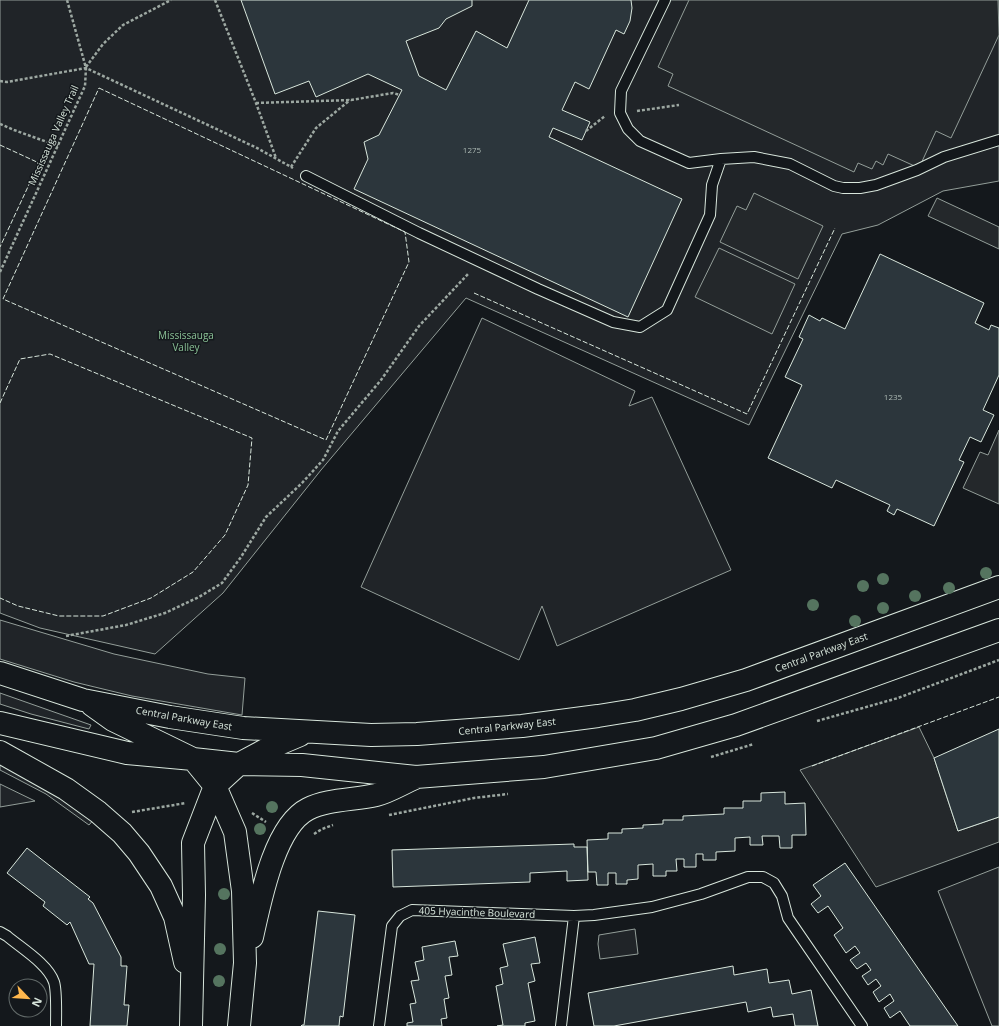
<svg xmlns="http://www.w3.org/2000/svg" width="999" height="1026" viewBox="0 0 999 1026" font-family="'Open Sans',sans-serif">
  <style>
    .green { fill: #202428; stroke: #939e99 }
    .parking { fill: #24282b; stroke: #939e99 }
    .building { fill: #2c363c; stroke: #d8e6dc }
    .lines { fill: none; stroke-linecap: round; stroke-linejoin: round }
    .lane-casing { stroke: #d8e6dc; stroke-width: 12 }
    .secondary-casing { stroke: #d8e6dc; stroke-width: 24 }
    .path { stroke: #9da8a2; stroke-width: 2.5; stroke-dasharray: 3 2; stroke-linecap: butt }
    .lane { stroke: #14181c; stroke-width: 10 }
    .secondary { stroke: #14181c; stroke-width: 22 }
    .fence { stroke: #d8e6dc; stroke-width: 1; stroke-dasharray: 5 2; stroke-linecap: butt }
    .tree { fill: #55745f }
    .labels { text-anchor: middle; stroke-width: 3; stroke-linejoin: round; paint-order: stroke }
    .number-label { font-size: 8px; fill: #adbab4 }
    .street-label { font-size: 10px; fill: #d8e6dc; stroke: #14181c }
    .park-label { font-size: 10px; fill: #8ac095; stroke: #14181c }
  </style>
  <rect width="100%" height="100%" fill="#14181c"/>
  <!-- green -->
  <path class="green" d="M0 0H999V181L943 191 878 225 842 234 749 425 466 298 321 470 223 593 155 654 40 628 0 613Z
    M482 318 635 391 629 406 652 397 731 570 557 646 542 606 519 660 361 587Z
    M0 620 114 654 208 674 245 678 242 715 132 696 74 682 0 659Z
    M0 693 91 725 89 729 31 714 0 704Z
    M0 760 94 819 89 825 46 794 0 770Z
    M0 784 35 801 0 807Z
    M999 867V1026H992L938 891Z
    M635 929 638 954 600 959 598 944 599 935Z"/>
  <!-- parking -->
  <path class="parking" d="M689 0H998L999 35 951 138 936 131 919 168 888 154 883 165 876 161 872 169 858 163 854 172 668 86 673 74 658 67Z
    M754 193 823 226 798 279 720 242 737 206 746 210Z
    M937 198 999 227V249L928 216Z
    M719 248 795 284 772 334 695 297Z
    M999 430V504L963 488 980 452 988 455Z
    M919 727 934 758 958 831 999 817V842L876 887 800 770Z"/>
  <!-- building -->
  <path class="building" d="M241 0H472V6L446 19 439 28 406 41 419 76 446 90 476 31 507 48 529 0H631L632 8 630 21 624 34 616 30 589 89 575 82 562 110 590 122 582 140 553 128 549 137 682 199 628 317 354 189 368 159 364 142 379 135 402 90 368 74 316 97 309 81 275 94Z
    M880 254 984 303 975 323 989 330 991 325 999 328V375L983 410 994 415 981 442 970 437 959 460 964 462 934 526 897 509 894 515 887 511 890 505 836 480 832 488 768 458 802 385 785 377 803 339 799 337 809 315 820 321 822 318 845 329Z
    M999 729V817L958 831 934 758Z
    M785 792V804L805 803 806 835H792V848H780L779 836H762L763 845H750V837L735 838V851L716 852V860H703V854H696V867H684V859H676L677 871H666V876H653V864L638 865V879L627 880V884H616V873H608V885H597L596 872H588L587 840 608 839V833H622V829L643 828V825L663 824V820H683V816L724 814V808H743V801H761V793Z
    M574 844V847H587L588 880 567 881V871L530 873V882L393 887 392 850Z
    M27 848 90 897 88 899 93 903 121 957V966H127L124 1005H129L127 1026H90L94 964H89L70 922 67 925 43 906 45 902 7 873Z
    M845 863 958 1026H910L900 1011 890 1018 884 1008 894 1001 890 994 879 1002 873 992 881 986 876 979 868 985 862 976 871 970 866 963 857 969 850 960 860 953 855 946 846 953 834 935 843 928 828 906 818 913 811 904 821 896 813 885Z
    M318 911 355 915 343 1017 340 1016 339 1026H301L302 1025H304Z
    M535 937 540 963 531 964 535 981 528 983 535 1021 525 1023V1026H497L503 1025 496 986 503 984 500 968 508 966 503 944Z
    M455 941 458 956 449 957 452 975 445 976 449 998 444 999 447 1018 441 1019 442 1026H407V1023L413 1022 410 1004 416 1003 411 981 419 980 415 962 424 960 422 947Z
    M733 966 734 975 767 969 769 983 789 980 792 994 811 990 818 1026H795L793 1014 773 1017 771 1007 748 1012 746 1002 614 1026H594L588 993Z"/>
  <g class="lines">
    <defs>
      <path id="lane" d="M665 0 621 91 620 113 628 129 640 141 689 163 721 159 754 157 790 164 834 186 843 188H860L876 185 917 170 944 157 999 140
        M306 176 419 233 538 289 613 322 640 327 667 310 710 215 712 185 721 159
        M0 932 7 936C21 948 48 964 54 982 57 991 56 1016 56 1026
        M379 1026 392 926 400 916 412 910 574 916 594 915 652 907 701 894 748 877H763L774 883 782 896 788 918 862 1026
        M561 1026 574 916"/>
      <path id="secondary" d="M0 673 83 700 170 717 243 728 371 735 417 734 522 726 598 716 635 710 681 699 746 680 999 587
        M92 705 113 720 193 759 215 786 235 832 243 891 245 963 239 1026
        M0 723 127 753 193 759 239 764 302 765 416 777 544 767 656 748 736 725 999 630
        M0 752 66 789 98 812 122 833 139 853 161 886 175 917 185 962
        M252 937C260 902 274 826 308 809 327 799 355 800 376 795 389 792 403 783 415 778
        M191 1026 194 895 193 843 215 786 239 764 267 749 300 735"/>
    </defs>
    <!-- lane casing -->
    <use href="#lane" class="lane-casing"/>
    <!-- secondary casing -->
    <use href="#secondary" class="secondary-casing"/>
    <!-- path -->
    <path class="path" d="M215 0 256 103 276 158
      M86 67 103 44 123 25 171 0
      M0 81 7 82 86 68 257 148 293 168
      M256 103 351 100 393 93 400 95
      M637 111 679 105
      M0 124 14 130 58 146
      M586 131 605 116
      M291 167 316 128 350 100
      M0 272 85 86 86 68 67 0
      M66 636 126 625 165 613 199 597 222 583 241 557 266 517 302 483 323 460 338 431 381 380 419 326 469 273
      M817 721 898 698 999 660
      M711 757 754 744
      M132 812 186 803
      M252 813 266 822
      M389 815 474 798 508 794
      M314 834 322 829 333 825"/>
    <!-- lane -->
    <use href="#lane" class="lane"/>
    <!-- secondary -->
    <use href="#secondary" class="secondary"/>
    <!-- fence -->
    <path class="fence" d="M99 88 405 232 409 262 326 440 3 299Z
      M0 145 39 163 0 247
      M474 293 747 414 835 228
      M0 403 20 359 50 354 252 438 248 485 225 535 193 572 151 598 103 616H59L18 606 0 598
      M812 766 999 697"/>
  </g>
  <!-- trees -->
  <g class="tree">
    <circle cx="986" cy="573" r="6"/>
    <circle cx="883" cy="579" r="6"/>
    <circle cx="863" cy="586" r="6"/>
    <circle cx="949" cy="588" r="6"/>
    <circle cx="915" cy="596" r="6"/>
    <circle cx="813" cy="605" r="6"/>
    <circle cx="883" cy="608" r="6"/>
    <circle cx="855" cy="621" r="6"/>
    <circle cx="272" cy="807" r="6"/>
    <circle cx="260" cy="829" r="6"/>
    <circle cx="224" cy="894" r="6"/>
    <circle cx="220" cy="949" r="6"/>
    <circle cx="219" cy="981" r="6"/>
  </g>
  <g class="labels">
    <!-- number labels -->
    <g class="number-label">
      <text x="472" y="153">1275</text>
      <text x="893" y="400">1235</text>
    </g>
    <!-- street labels -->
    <g class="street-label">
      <text transform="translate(53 135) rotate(-66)" y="4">Mississauga Valley Trail</text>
      <text transform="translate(821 652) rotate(-20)" y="4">Central Parkway East</text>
      <text transform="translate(184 718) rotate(10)" y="4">Central Parkway East</text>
      <text transform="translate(507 726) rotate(-6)" y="4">Central Parkway East</text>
      <text transform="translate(477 912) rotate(2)" y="4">405 Hyacinthe Boulevard</text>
    </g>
    <!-- park labels -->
    <g class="park-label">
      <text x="186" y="339">Mississauga<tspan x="186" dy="12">Valley</tspan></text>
    </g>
  </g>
  <!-- north arrow -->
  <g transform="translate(28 998) rotate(115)"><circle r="19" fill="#14181c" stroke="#626a69"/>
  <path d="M0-3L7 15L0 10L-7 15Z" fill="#ffb74d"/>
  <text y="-6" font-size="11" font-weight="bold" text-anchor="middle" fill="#d8e6dc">N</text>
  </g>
</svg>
